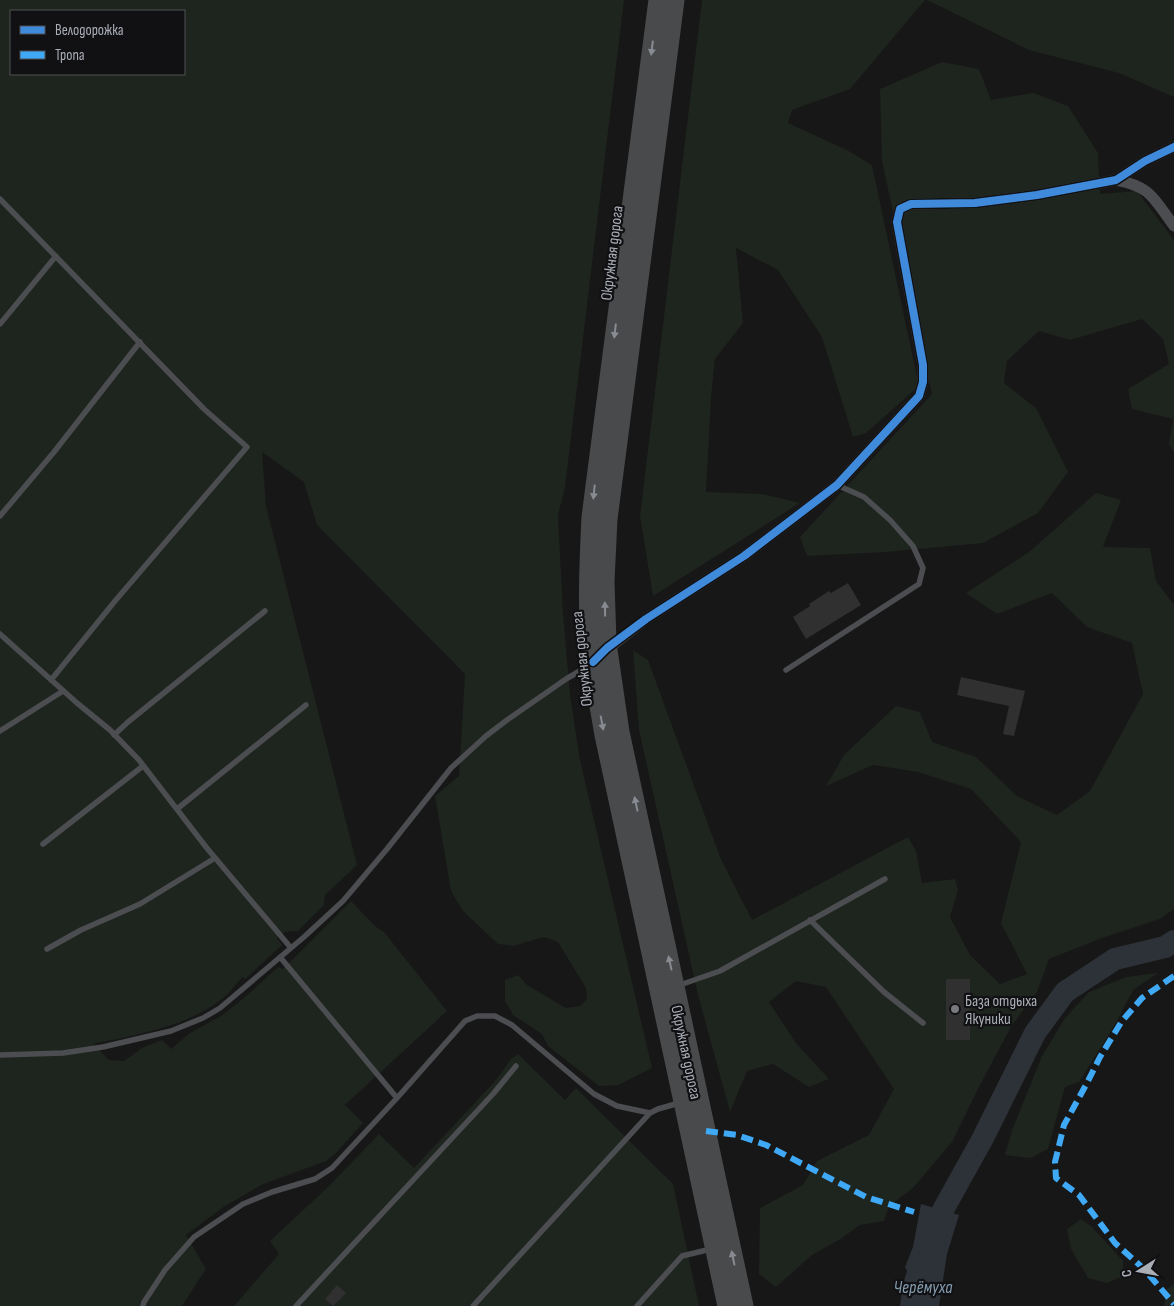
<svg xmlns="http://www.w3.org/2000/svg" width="1174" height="1306" viewBox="0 0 1174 1306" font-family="'Sofia Sans Condensed',sans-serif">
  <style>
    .green { fill: #1e241e; fill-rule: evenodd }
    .water { fill: #2c3238 }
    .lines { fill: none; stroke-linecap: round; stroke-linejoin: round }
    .river { stroke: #2c3238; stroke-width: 22 }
    .building { fill: #303031 }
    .service { stroke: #4c4d50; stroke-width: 5.5 }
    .minor { stroke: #4c4d50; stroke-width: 11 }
    .primary { stroke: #494a4c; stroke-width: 19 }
    .quiet { stroke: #3fa9f5; stroke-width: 6; stroke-dasharray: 12 6; stroke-linecap: butt }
    .cycleway-casing { stroke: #111113; stroke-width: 11 }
    .cycleway { stroke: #408adc; stroke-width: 8 }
    .oneway { fill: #888b92 }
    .poi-dot { fill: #77797f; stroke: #111113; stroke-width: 2 }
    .labels { text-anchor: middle; stroke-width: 4.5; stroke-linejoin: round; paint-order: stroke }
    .street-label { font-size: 16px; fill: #aaaeb7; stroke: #111113 }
    .poi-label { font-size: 16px; fill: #aaaeb7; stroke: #111113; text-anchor: start }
    .water-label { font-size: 18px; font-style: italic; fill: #849cae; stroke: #111113 }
  </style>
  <rect width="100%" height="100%" fill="#171717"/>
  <!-- green -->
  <path class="green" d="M0 0H624L565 487 558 515 563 613 570 695 580 760 652 1068 618 1085 599 1086 548 1046 542 1034 513 1015 505 1001V980L518 975 527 985 566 1008 580 1006 587 999 586 988 558 942 544 937 513 946 498 944 463 911 451 891 435 796 459 776 465 674 317 525 304 482 262 452 266 506 357 865 325 895 324 905 298 931 285 932 277 938 282 945 245 979 243 977C235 983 231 993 222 999 194 1021 161 1029 127 1037 115 1040 103 1041 93 1044L109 1060 124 1061 142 1048 162 1040 171 1049 190 1033 221 1016 245 997 278 967 283 969 351 901 375 926 384 932 447 1011 345 1105 363 1123 334 1155 326 1161 261 1185 222 1208 186 1235 206 1269 182 1306H0ZM11 11H184V74H11Z
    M702 0H925L850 89 792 110 788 123 847 150 872 165 919 386 866 433 853 437 822 337 778 270 736 248 743 323 715 359 711 398 706 492 762 494 800 503 653 596 640 516Z
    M927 0H1174V97L1119 73 1029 50Z
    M942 62 979 69 991 100 1033 93 1068 106 1098 153 1100 194 1137 191 1174 240V453L1169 444 1173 419 1132 409 1128 389 1169 364 1163 339 1142 319 1070 340 1039 331 1007 361 1004 383 1036 408 1068 472 1038 513 983 543 886 552 807 556 800 537 932 394 882 161 880 89Z
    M1096 493 1121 500 1103 547 1150 548 1156 581 1174 605V909L1160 919 1102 938 1049 959 1037 992 1012 1025 981 1083 952 1142 913 1188 889 1206 884 1221 860 1225 842 1238 812 1255 776 1287 759 1274 760 1208 803 1185 817 1161 869 1135 894 1089 826 987 796 981 769 1002 796 1043 829 1079 809 1087 773 1064 747 1071 730 1112 698 995 639 730 633 650 648 660 720 857 752 920 908 837 916 851 922 883 955 879 958 890 950 917 970 955 1000 984 1027 974 1001 923 1021 842 971 789 918 772 873 765 826 786 844 755 896 706 920 712 932 742 976 757 1017 796 1057 815 1090 791 1143 694 1132 643 1087 627 1052 593 997 614 966 593 1029 552Z
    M1158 973 1133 990 1116 1023 1079 1082 1065 1087 1048 1149 1031 1158 1005 1155 1012 1130 1042 1056 1065 1018 1089 992 1126 977Z
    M518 1054 565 1100 576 1088 673 1184 699 1306H234L279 1254 270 1241 329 1186 379 1134 414 1168 496 1080 511 1059Z
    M1081 1219 1092 1227 1123 1261V1276L1107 1283 1088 1278 1071 1249 1067 1229Z
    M1174 1284V1306H1164L1167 1289Z"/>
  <!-- water -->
  <path class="water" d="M921 1204 959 1215 947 1254 939 1306H900L903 1284 907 1271 905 1267 913 1247Z"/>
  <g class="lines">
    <!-- river -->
    <path class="river" d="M933 1240 943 1210 983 1138 1035 1033 1065 992 1115 959 1165 947 1174 941"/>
  </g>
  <!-- building -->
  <path class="building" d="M848 583 861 605 806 639 793 617 810 606 809 604 829 591 831 593Z
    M961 677 1025 691 1014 736 1003 734 1009 706 957 695Z
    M946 979H970V1040H946Z
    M337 1285 346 1293 333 1306 325 1299Z"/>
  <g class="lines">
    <!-- service -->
    <path class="service" d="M0 199 204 409 247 447 115 601 51 680
      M0 324 56 256
      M0 516 54 452 140 342
      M0 634 77 703 110 730 139 760 206 847 291 948
      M786 670 919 584 923 568 913 546 890 520 864 497 837 485
      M0 731 63 691
      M114 735 128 722 265 611
      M177 809 306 705
      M43 844 143 766
      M810 920 884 992 923 1023
      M47 949 81 930 140 904 215 858
      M280 957 397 1098
      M677 986 720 971 885 879
      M0 1055 63 1053 103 1047 171 1031 203 1018 220 1008 304 937 343 901 387 849 451 768 486 736 507 720 566 679 590 665
      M143 1306 144 1302 165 1270 194 1237 243 1204 272 1192 315 1179 332 1168 397 1098 465 1021 477 1016H495L512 1025 594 1094 617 1106 650 1113
      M296 1306 493 1094 516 1066
      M473 1306 650 1113 658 1109 679 1103
      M637 1306 682 1256 711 1249"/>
    <!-- minor -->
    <path class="minor" d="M1116 180C1152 187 1153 198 1174 226
      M605 651 646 619 744 556 837 485 919 396 923 382V365L897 222 900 209 911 204 975 203 1037 195 1116 180 1145 161 1174 147"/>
    <!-- primary -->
    <path class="primary" d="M658 0 591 517C589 559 587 602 590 644 593 675 599 705 604 735L727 1306
      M675 0 608 519 605 581 607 643 620 732 744 1306"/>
    <!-- quiet -->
    <path class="quiet" d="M1174 976 1142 998 1122 1021 1100 1057 1087 1083 1064 1125 1055 1162 1056 1178 1079 1195 1115 1243 1144 1269 1174 1304
      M706 1131 737 1135 766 1145 866 1197 914 1212"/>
    <defs>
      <path id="cycleway" d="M593 662 607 648 646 619 744 556 837 485 919 396 923 382V365L897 222 900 209 911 204 975 203 1037 195 1116 180 1145 161 1174 147"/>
    </defs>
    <!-- cycleway casing -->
    <use href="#cycleway" class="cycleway-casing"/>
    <!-- cycleway -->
    <use href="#cycleway" class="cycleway"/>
  </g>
  <!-- one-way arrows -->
  <defs><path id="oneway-solid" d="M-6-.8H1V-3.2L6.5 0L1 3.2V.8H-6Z" transform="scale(1.25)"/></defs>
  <g class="oneway">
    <use href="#oneway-solid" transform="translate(652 48) rotate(97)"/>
    <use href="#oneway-solid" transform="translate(615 331) rotate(97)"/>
    <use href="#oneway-solid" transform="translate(594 492) rotate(96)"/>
    <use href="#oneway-solid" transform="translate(605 609) rotate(-91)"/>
    <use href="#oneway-solid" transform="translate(602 723) rotate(79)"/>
    <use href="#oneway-solid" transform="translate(636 804) rotate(-102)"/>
    <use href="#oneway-solid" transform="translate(670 963) rotate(-102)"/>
    <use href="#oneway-solid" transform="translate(733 1258) rotate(-102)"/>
  </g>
  <!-- markers -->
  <circle class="poi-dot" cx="955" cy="1009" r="5"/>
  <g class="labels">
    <!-- street labels -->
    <g class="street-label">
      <text transform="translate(611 253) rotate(-83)" y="6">Окружная дорога</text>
      <text transform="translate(581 659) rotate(-96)" y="6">Окружная дорога</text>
      <text transform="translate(687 1052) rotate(78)" y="6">Окружная дорога</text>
    </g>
    <!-- poi labels -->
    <g class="poi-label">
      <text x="965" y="1006">База отдыха<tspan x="965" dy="18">Якуники</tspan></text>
    </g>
    <!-- water labels -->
    <g class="water-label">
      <text x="923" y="1293">Черёмуха</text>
    </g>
  </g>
  <!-- legend -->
  <rect x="10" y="10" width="175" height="65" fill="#111113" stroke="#4e5055"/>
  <rect x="20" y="26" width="25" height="8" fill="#408adc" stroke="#4e5055"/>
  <text x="55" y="35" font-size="15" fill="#aaaeb7">Велодорожка</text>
  <rect x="20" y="51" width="25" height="8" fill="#3fa9f5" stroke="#4e5055"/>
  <text x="55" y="60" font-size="15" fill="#aaaeb7">Тропа</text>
  <!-- north arrow -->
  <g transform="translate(1139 1271) rotate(259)" stroke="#111113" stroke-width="4" paint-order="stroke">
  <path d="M0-4L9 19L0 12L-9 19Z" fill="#aaaeb7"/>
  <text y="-8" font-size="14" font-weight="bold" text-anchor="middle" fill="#aaaeb7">С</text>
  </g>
</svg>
